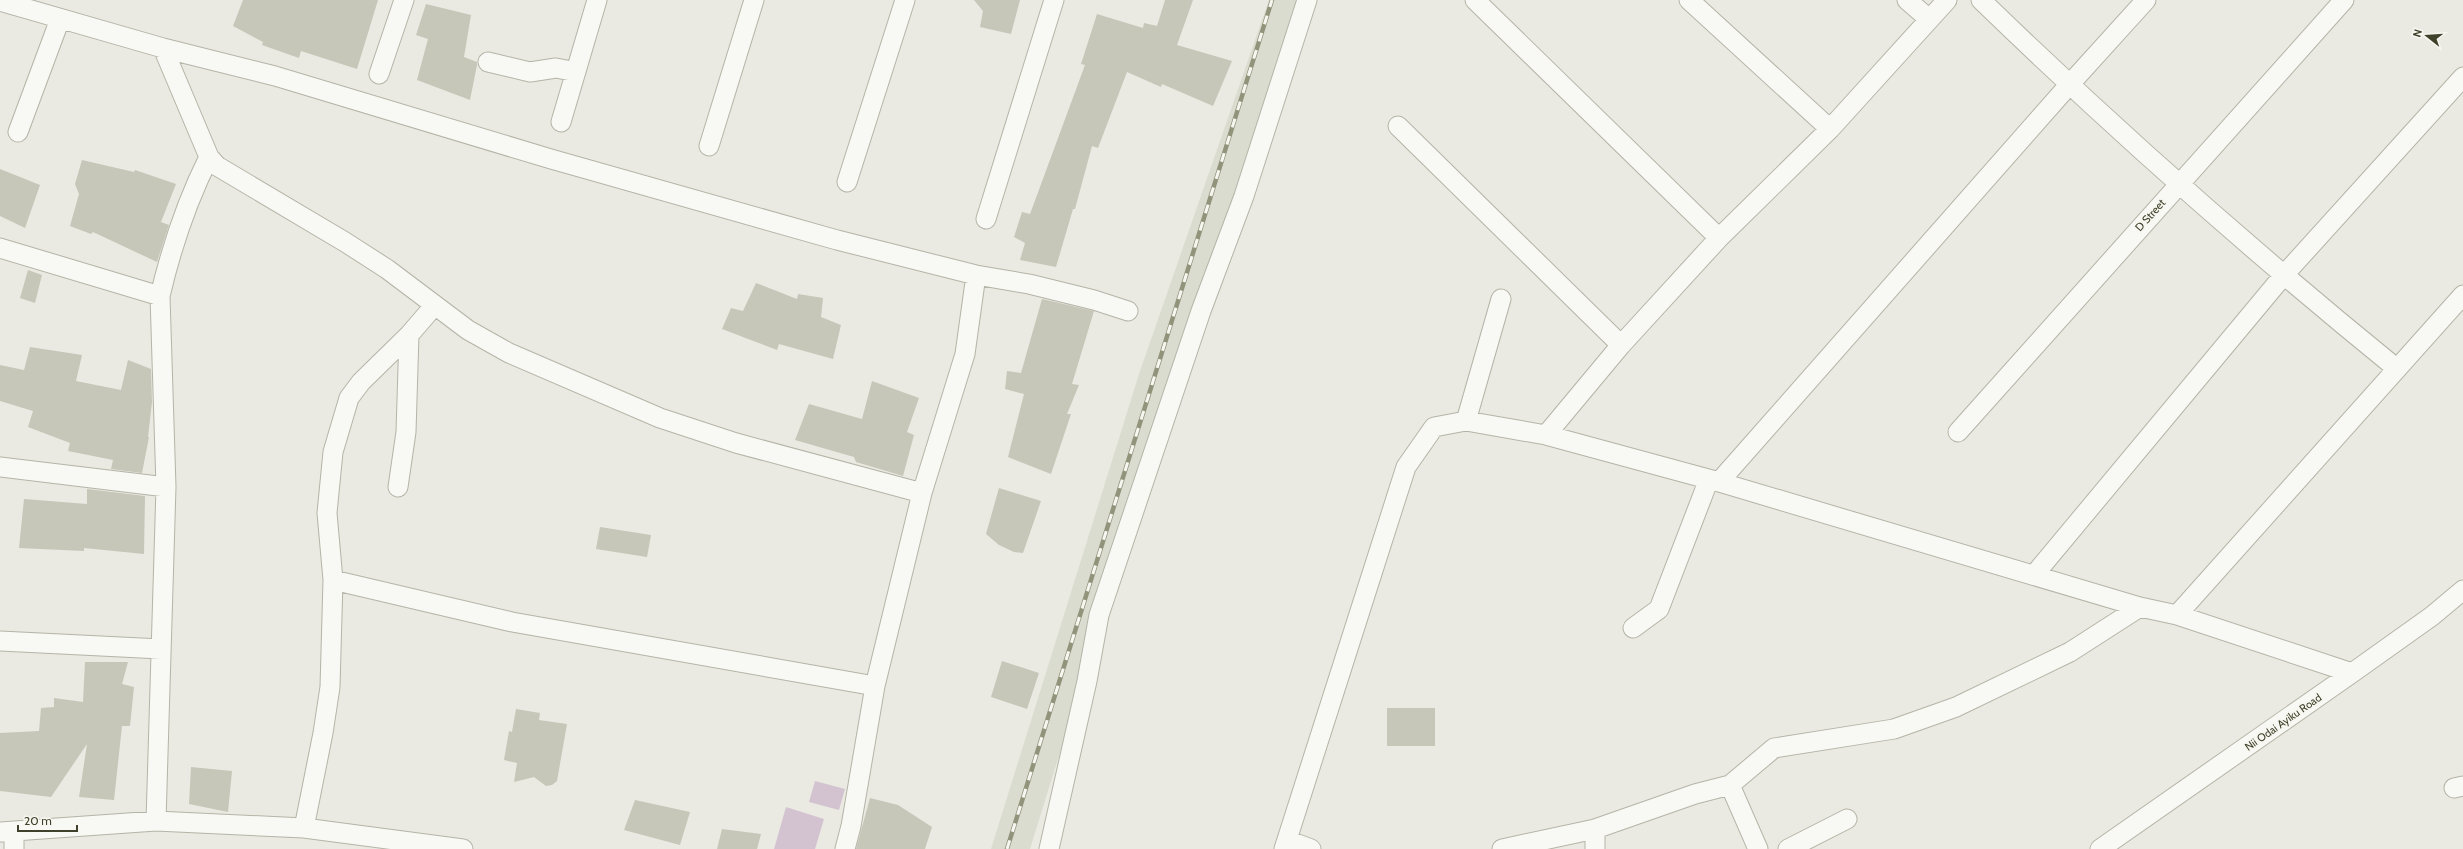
<svg xmlns="http://www.w3.org/2000/svg" width="2463" height="849" viewBox="0 0 2463 849" font-family="Cabin,sans-serif">
  <style>
    .built { fill: #dbdcd0 }
    .green { fill: #d3c3d1 }
    .building { fill: #c6c6b9 }
    .lines { fill: none; stroke-linecap: round; stroke-linejoin: round }
    .minor-casing { stroke: #b4b4a7; stroke-width: 21 }
    .minor { stroke: #f8f8f4; stroke-width: 19 }
    .rail-casing { stroke: #92937b; stroke-width: 4.5 }
    .rail { stroke: #f7f7f1; stroke-width: 3; stroke-dasharray: 9; stroke-linecap: butt }
    .labels { text-anchor: middle; stroke-width: 4; stroke-linejoin: round; paint-order: stroke }
    .street-label { font-size: 11px; fill: #40412a; stroke: #f7f7f1 }
  </style>
  <rect width="100%" height="100%" fill="#eaeae2"/>
  <!-- built -->
  <path class="built" d="M1269 0H1309L1170 399 1030 849H991L1139 374Z"/>
  <!-- green -->
  <path class="green" d="M815 781 845 789 839 810 809 802Z
    M786 807 824 819 815 849H774Z"/>
  <!-- building -->
  <path class="building" d="M243 0H378L357 69 301 51 299 58 262 45 263 42 233 26Z
    M974 0H1020L1011 34 980 27 983 11Z
    M1165 0H1193L1177 45 1232 61 1213 106 1162 84 1161 87 1127 72 1098 148 1092 146 1075 209H1073L1056 267 1020 260 1025 243 1014 237 1022 212 1030 214 1085 65 1081 64 1097 14 1143 28 1144 23 1157 26Z
    M426 4 471 15 464 57 477 62V65L470 100 417 80 428 39 416 35Z
    M82 160 134 172 135 170 176 184 161 222 169 225 157 262 93 232 91 234 70 226 79 194 75 184Z
    M0 169 40 185 25 228 0 216Z
    M28 270 42 275 35 303 20 298Z
    M756 283 797 299 798 294 823 298 821 317 841 325 833 359 779 344 777 350 722 329 731 308 743 311Z
    M1042 299 1094 311 1072 384 1079 385 1067 414H1071L1051 474 1008 457 1024 394 1005 389 1007 371 1021 373Z
    M30 347 82 355 76 381 121 390 128 360 151 369 152 402 148 437H149L142 473 111 469 113 460 68 451 70 443 28 427 33 411 0 401V365L24 370Z
    M872 381 919 398 907 432 914 435 903 476 856 462 854 457 795 440 809 404 862 419Z
    M999 488 1041 501 1023 553 1014 552 999 545 986 534Z
    M87 489 145 496 144 554 84 548V551L19 548 24 499 87 504Z
    M600 527 651 535 647 557 596 549Z
    M1002 661 1039 673 1027 709 991 697Z
    M85 662H128L122 684 134 687 130 726H122L114 800 79 797 87 744 51 797 0 791V733L39 731 41 708 54 707V698L83 702Z
    M1387 708H1435V746H1387Z
    M516 709 540 713 539 720 567 724 557 781 552 785 546 786 534 777 514 782 517 763 504 760 509 731 512 732Z
    M191 767 232 771 228 812 189 804Z
    M870 798 898 805 932 827 925 849H856Z
    M635 800 690 812 680 845 624 830Z
    M722 829 761 834 757 849H717Z"/>
  <g class="lines">
    <defs>
      <path id="minor" d="M1475 0 1719 238
        M1689 0 1830 129
        M1907 0 1929 19
        M1981 0C2114 129 2252 251 2396 368
        M0 1 163 48 275 76 551 159 837 240 976 275 1029 284 1094 300 1128 311
        M163 48 209 157 217 166 345 242 387 269 468 330 509 353 660 418 736 443 922 493
        M488 62 530 72 556 68 576 72
        M379 74 404 0
        M561 122 597 0
        M1398 126 1621 345
        M18 132 60 19
        M709 146 754 0
        M847 182 905 0
        M986 219 1054 0
        M0 248 160 296
        M1466 421 1501 299
        M1958 432 2344 0
        M1546 435 1621 345 1719 238 1830 129 1947 0
        M0 467 166 487
        M1719 482 2069 85 2146 0
        M398 487 406 432 409 335
        M2034 575 2283 276 2463 77
        M333 580 512 622 875 686
        M2177 615 2463 295
        M1633 628 1659 609 1709 479
        M0 641 161 649
        M1730 785 1758 849
        M2454 788 2463 786
        M156 821 166 487 160 296C171 249 187 201 209 157
        M304 828 323 733 330 687 333 580 327 513 333 452 349 398 361 382 409 335 434 306
        M0 832 156 821 304 828 463 849
        M1287 840 1311 849
        M14 849V832
        M845 849 851 826 875 686 922 493 965 354 976 275
        M1049 849 1087 681 1099 615 1201 311 1244 196 1307 0
        M1284 849 1406 467 1434 427 1466 421 1546 435 1719 482 2140 607 2177 615 2352 673
        M1502 849 1595 829 1695 794 1730 785 1774 748 1894 729 1956 707 2070 652 2140 607
        M1595 849V829
        M1788 849 1847 819
        M2100 849 2352 673 2432 616 2463 590"/>
    </defs>
    <!-- minor casing -->
    <use href="#minor" class="minor-casing"/>
    <!-- minor -->
    <use href="#minor" class="minor"/>
    <defs>
      <path id="rail" d="M1007 849 1272 0"/>
    </defs>
    <!-- rail casing -->
    <use href="#rail" class="rail-casing"/>
    <!-- rail -->
    <use href="#rail" class="rail"/>
  </g>
  <g class="labels">
    <!-- street labels -->
    <g class="street-label">
      <text transform="translate(2150 215) rotate(-48)" y="4">D Street</text>
      <text transform="translate(2283 722) rotate(-35)" y="4">Nii Odai Ayiku Road</text>
    </g>
  </g>
  <!-- north arrow -->
  <g transform="translate(2427 36) rotate(287)" stroke="#f7f7f1" stroke-width="3" paint-order="stroke">
  <path d="M0-3L7 15L0 10L-7 15Z" fill="#40412a"/>
  <text y="-6" font-size="11" font-weight="bold" text-anchor="middle" fill="#40412a">N</text>
  </g>
  <!-- scale -->
  <path d="M18 825v6h59v-6" fill="none" stroke="#40412a" stroke-width="2"/>
  <text x="24" y="825" font-size="12" fill="#40412a" stroke="#f7f7f1" stroke-width="3" paint-order="stroke">20 m</text>
</svg>
